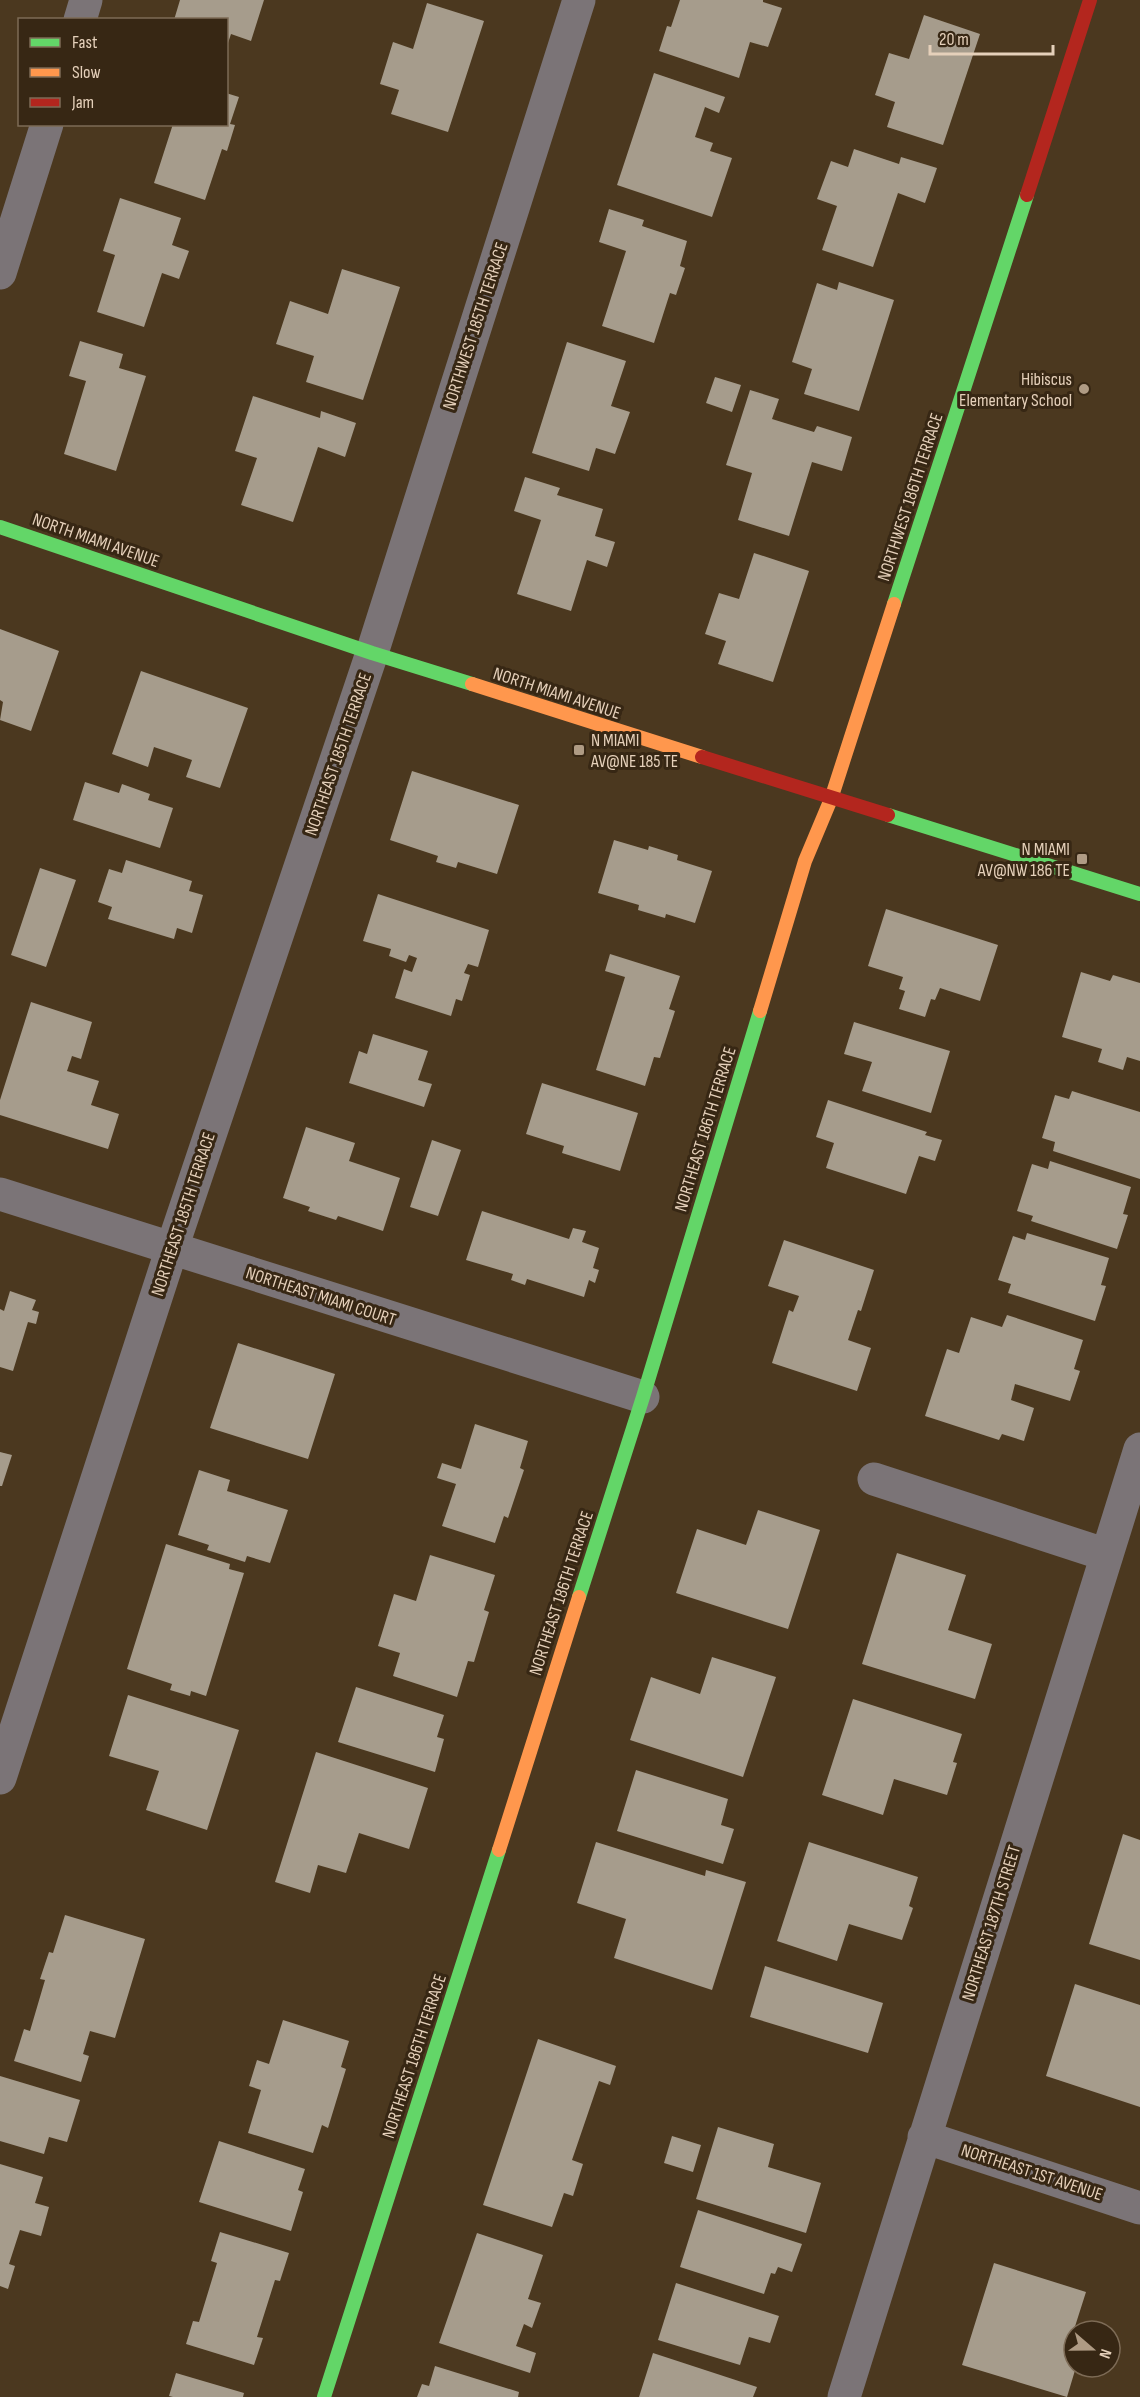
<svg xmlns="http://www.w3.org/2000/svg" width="1140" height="2397" viewBox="0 0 1140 2397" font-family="'Sofia Sans Condensed',sans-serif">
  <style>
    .building { fill: #a69c8c }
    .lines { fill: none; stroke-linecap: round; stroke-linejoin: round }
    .street { stroke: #7b7477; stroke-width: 33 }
    .fast { stroke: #63d668; stroke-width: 14 }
    .slow { stroke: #ff974d; stroke-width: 14 }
    .jam { stroke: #b3261e; stroke-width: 14 }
    .poi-dot { fill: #af9b84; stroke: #372714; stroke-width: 2 }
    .labels { text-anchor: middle; stroke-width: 6; stroke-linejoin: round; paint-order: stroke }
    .street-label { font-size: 18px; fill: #e5d0ba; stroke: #372714 }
    .poi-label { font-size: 18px; fill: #e5d0ba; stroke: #372714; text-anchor: end }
  </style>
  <rect width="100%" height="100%" fill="#4b381f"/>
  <!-- building -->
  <path class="building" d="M180 0H264L251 41 231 34 227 46 226 20H174Z
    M680 0H763V2L782 8 768 47 750 42 739 78 659 51 667 26 671 27Z
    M427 3 484 21 448 132 391 114 399 90 380 84 393 42 413 49Z
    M924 15 980 34 943 145 887 127 895 102 875 95 889 53 909 59Z
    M654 73 725 97 719 113 705 107 695 137 713 143 710 151 732 158 712 217 617 185Z
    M226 93 239 97 230 124 235 125 227 151 222 149 205 200 154 183 173 124H226Z
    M854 149 899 164 901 157 937 168 925 203 898 193 873 267 822 250 837 206 817 199 831 161 848 167Z
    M120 198 181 218 172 245 189 251 179 279 162 273 144 327 97 312 115 255 103 251Z
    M609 209 644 220 642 226 687 241 680 266 685 268 676 295 670 293 654 343 602 326 626 251 599 242Z
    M342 269 400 287 363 400 306 382 314 356 276 344 290 301 328 314Z
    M839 282 894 300 859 411 804 394 812 369 792 362 817 283 837 290Z
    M80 341 123 354 119 368 146 376 116 471 64 454 86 381 69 376Z
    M567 342 626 361 611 406 630 412 615 454 596 448 589 471 532 453Z
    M715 377 741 385 732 412 706 403Z
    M750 390 779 399 772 419 814 432 817 426 852 437 842 471 812 462 789 536 738 520 752 473 726 465Z
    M253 396 320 418 321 411 356 423 345 457 318 447 293 522 241 505 257 458 235 451Z
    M525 477 560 488 557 495 603 509 595 536 615 542 607 567 587 560 571 611 517 594 541 520 514 511Z
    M754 553 809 571 773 682 718 664 726 641 705 634 719 593 739 599Z
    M0 629 59 651 31 731 0 720 3 702 0 700Z
    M141 671 248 708 220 788 186 777 192 760 154 747 148 767 112 754Z
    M412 771 519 805 497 874 458 862 456 868 436 862 438 856 390 840Z
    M85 782 119 793 122 784 150 794 148 800 173 808 160 848 73 820Z
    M614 840 648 850 649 846 678 855 677 860 712 871 695 923 666 914 665 918 638 910 639 905 598 893Z
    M126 860 192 881 189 891 203 895 192 933 177 928 174 939 108 919 112 907 98 902 109 869 122 873Z
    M40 868 76 880 46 967 11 955Z
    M378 894 489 930 478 967 468 964 464 973 470 975 462 1001 456 999 451 1016 395 998 404 969 412 972 417 958 409 955 406 962 389 956 391 949 363 941Z
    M886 909 998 945 980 1001 940 988 935 1000 931 999 925 1017 899 1009 905 991 899 989 903 977 868 966Z
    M610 954 680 976 669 1009 675 1011 660 1058 654 1057 645 1086 596 1070 625 977 605 971Z
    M1081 972 1110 981 1113 975 1140 983V1061L1127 1057 1123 1070 1098 1062 1102 1049 1062 1037Z
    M31 1002 92 1022 81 1059 72 1056 67 1071 99 1081 91 1105 119 1114 108 1149 0 1115V1100Z
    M854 1022 950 1051 931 1113 862 1091 872 1062 844 1054Z
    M373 1034 428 1051 418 1080 432 1084 424 1107 349 1083 359 1051 367 1054Z
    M542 1083 638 1113 620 1171 562 1153 564 1146 526 1134Z
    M1072 1091 1140 1112V1179L1053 1151 1055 1142 1042 1138 1055 1095 1069 1099Z
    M828 1100 927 1132 925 1135 942 1140 935 1161 919 1156 906 1194 826 1168 834 1143 816 1137Z
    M306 1127 355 1143 349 1161 400 1178 383 1231 338 1216 336 1220 308 1211 310 1207 283 1198Z
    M432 1140 461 1150 438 1216 410 1207Z
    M1050 1161 1131 1187 1123 1214 1128 1215 1117 1249 1031 1221 1033 1216 1017 1211 1032 1164 1048 1169Z
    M482 1211 569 1239 573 1228 586 1231 582 1242 599 1248 593 1268 599 1270 595 1283 589 1280 584 1297 527 1279 525 1285 511 1280 513 1274 466 1260Z
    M1027 1233 1109 1258 1101 1285 1106 1286 1095 1321 1008 1293 1011 1284 998 1280 1013 1236 1025 1240Z
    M784 1240 874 1270 861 1311 858 1310 848 1340 871 1348 857 1391 772 1363 789 1310 793 1312 799 1296 768 1286Z
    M10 1291 36 1300 32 1310 39 1312 36 1324 28 1322 13 1371 0 1367V1309L4 1311Z
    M1007 1315 1083 1340 1074 1369 1080 1371 1070 1401 1015 1384 1011 1400 1034 1408 1024 1441 1002 1434 999 1440 925 1416 947 1349 959 1353 971 1317 1002 1327Z
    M238 1343 335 1374 308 1459 210 1428Z
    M475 1424 528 1441 520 1468 524 1470 508 1518 504 1516 495 1543 442 1526 456 1484 437 1478 442 1463 461 1469Z
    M0 1452 12 1455 2 1486H0Z
    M199 1470 230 1480 227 1491 288 1510 270 1563 247 1556 245 1562 207 1550 209 1545 178 1535Z
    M758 1510 820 1530 788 1629 676 1593 697 1529 746 1545Z
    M166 1544 230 1564 229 1569 244 1573 206 1696 191 1691 190 1696 170 1690 172 1684 127 1669Z
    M897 1553 966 1575 948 1630 992 1644 975 1699 862 1664Z
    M430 1555 495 1575 484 1610 489 1612 474 1662 468 1661 457 1697 393 1676 400 1653 378 1646 394 1594 416 1601Z
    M712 1657 776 1677 743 1777 630 1740 651 1677 700 1694Z
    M356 1687 444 1715 437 1737 444 1739 435 1772 338 1742Z
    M128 1695 239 1730 207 1830 146 1810 159 1771 109 1756Z
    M853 1699 962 1734 953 1762 957 1763 947 1795 894 1779 883 1815 822 1795Z
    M316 1752 428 1788 409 1849 359 1833 346 1873 318 1865 310 1893 275 1882Z
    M636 1770 728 1799 721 1825 734 1829 723 1864 617 1831Z
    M1123 1834 1140 1840V1960L1089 1944Z
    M596 1842 705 1876 706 1870 746 1882 712 1990 614 1958 626 1919 577 1903Z
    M809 1842 918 1877 909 1906 913 1908 902 1940 849 1924 837 1961 777 1941Z
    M65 1915 145 1939 115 2038 90 2031 83 2054 89 2056 81 2082 14 2061 24 2029 30 2031 45 1980 40 1979 49 1952 53 1953Z
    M765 1966 883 2003 868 2053 750 2017Z
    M1075 1984 1140 2005V2107L1046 2076Z
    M283 2020 349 2041 341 2067 346 2069 328 2128 322 2125 313 2153 248 2133 261 2090 249 2086 257 2060 269 2064Z
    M538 2039 616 2066 610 2085 599 2081 572 2160 583 2164 573 2196 564 2193 552 2227 483 2205Z
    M0 2076 80 2100 67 2142 49 2137 44 2154 0 2141Z
    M718 2127 774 2144 768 2167 821 2183 806 2233 696 2199Z
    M672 2136 701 2145 693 2172 664 2163Z
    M219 2141 305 2169 298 2190 303 2192 291 2231 199 2202Z
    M0 2164 43 2177 35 2203 49 2207 41 2236 20 2230 9 2264 15 2266 8 2289 0 2286Z
    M698 2210 802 2244 792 2272 778 2267 775 2274 771 2273 764 2294 680 2267Z
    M220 2232 289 2253 280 2281 275 2280 257 2337 263 2338 254 2365 186 2344 193 2321 199 2322 217 2263 211 2261Z
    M477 2233 543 2255 528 2299 541 2303 532 2328 524 2324 516 2346 536 2353 530 2373 439 2343Z
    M994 2263 1086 2292 1071 2339 1074 2340V2367H1076L1067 2397 962 2365Z
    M676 2283 779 2316 770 2343 749 2337 740 2365 658 2340Z
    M653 2353 757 2387 753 2397H639Z
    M435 2366 519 2392 518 2397H417L422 2384 429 2386Z
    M176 2373 244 2393 243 2397H173L169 2396Z"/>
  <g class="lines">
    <!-- street -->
    <path class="street" d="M80 20 86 0
      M0 273 47 124
      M0 1194 643 1397
      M874 1479 1107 1555
      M0 1778 172 1248 372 653 579 0
      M924 2137 1140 2208
      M844 2397 1140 1449"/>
    <!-- fast -->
    <path class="fast" d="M0 527 372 653 472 684
      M894 604 1027 195
      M888 815 1140 894
      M579 1597 643 1397 760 1011
      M324 2397 499 1850"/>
    <!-- slow -->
    <path class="slow" d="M472 684 702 757
      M760 1011 805 861 831 799 894 604
      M499 1850 579 1597"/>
    <!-- jam -->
    <path class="jam" d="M1027 195 1090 0
      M702 757 888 815"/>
  </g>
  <!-- markers -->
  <g class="poi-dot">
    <circle cx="1084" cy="389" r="6"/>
    <rect x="573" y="744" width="12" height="12" rx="3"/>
    <rect x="1076" y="853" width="12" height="12" rx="3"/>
  </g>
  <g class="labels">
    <!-- street labels -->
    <g class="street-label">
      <text transform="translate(475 326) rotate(-72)" y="6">NORTHWEST 185TH TERRACE</text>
      <text transform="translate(910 497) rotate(-72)" y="6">NORTHWEST 186TH TERRACE</text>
      <text transform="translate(96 540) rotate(19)" y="6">NORTH MIAMI AVENUE</text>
      <text transform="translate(557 693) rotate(18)" y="6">NORTH MIAMI AVENUE</text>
      <text transform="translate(338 754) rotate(-71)" y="6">NORTHEAST 185TH TERRACE</text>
      <text transform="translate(705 1129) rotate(-73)" y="6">NORTHEAST 186TH TERRACE</text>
      <text transform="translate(183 1214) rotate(-72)" y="6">NORTHEAST 185TH TERRACE</text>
      <text transform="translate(321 1296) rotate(18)" y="6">NORTHEAST MIAMI COURT</text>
      <text transform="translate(561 1593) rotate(-72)" y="6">NORTHEAST 186TH TERRACE</text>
      <text transform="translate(991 1923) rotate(-73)" y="6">NORTHEAST 187TH STREET</text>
      <text transform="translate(414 2056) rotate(-72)" y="6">NORTHEAST 186TH TERRACE</text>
      <text transform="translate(1032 2172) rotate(18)" y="6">NORTHEAST 1ST AVENUE</text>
    </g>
    <!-- poi labels -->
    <g class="poi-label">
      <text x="1072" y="385">Hibiscus<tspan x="1072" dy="21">Elementary School</tspan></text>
      <text x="591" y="746" text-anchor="start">N MIAMI<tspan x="591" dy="21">AV@NE 185 TE</tspan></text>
      <text x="1070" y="855">N MIAMI<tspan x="1070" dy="21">AV@NW 186 TE</tspan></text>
    </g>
  </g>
  <!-- legend -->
  <rect x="18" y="18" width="210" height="108" fill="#372714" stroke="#7d6b56" stroke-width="1.5"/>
  <rect x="30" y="38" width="30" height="9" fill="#63d668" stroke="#7d6b56" stroke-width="1.5"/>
  <text x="72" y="48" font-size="18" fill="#e5d0ba">Fast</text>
  <rect x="30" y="68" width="30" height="9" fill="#ff974d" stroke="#7d6b56" stroke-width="1.5"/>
  <text x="72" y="78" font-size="18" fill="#e5d0ba">Slow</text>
  <rect x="30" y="98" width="30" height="9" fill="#b3261e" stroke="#7d6b56" stroke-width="1.5"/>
  <text x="72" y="108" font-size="18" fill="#e5d0ba">Jam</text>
  <!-- north arrow -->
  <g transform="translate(1092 2349) rotate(110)"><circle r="28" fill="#372714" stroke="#7d6b56" stroke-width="1.5"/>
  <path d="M0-4.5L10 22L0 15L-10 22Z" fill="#af9b84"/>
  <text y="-9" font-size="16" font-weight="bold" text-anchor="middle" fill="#e5d0ba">N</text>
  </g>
  <!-- scale -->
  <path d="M930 45v9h123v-9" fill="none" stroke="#e5d0ba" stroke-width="3"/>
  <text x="939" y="45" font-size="18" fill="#e5d0ba" stroke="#372714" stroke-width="4.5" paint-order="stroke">20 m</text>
</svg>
